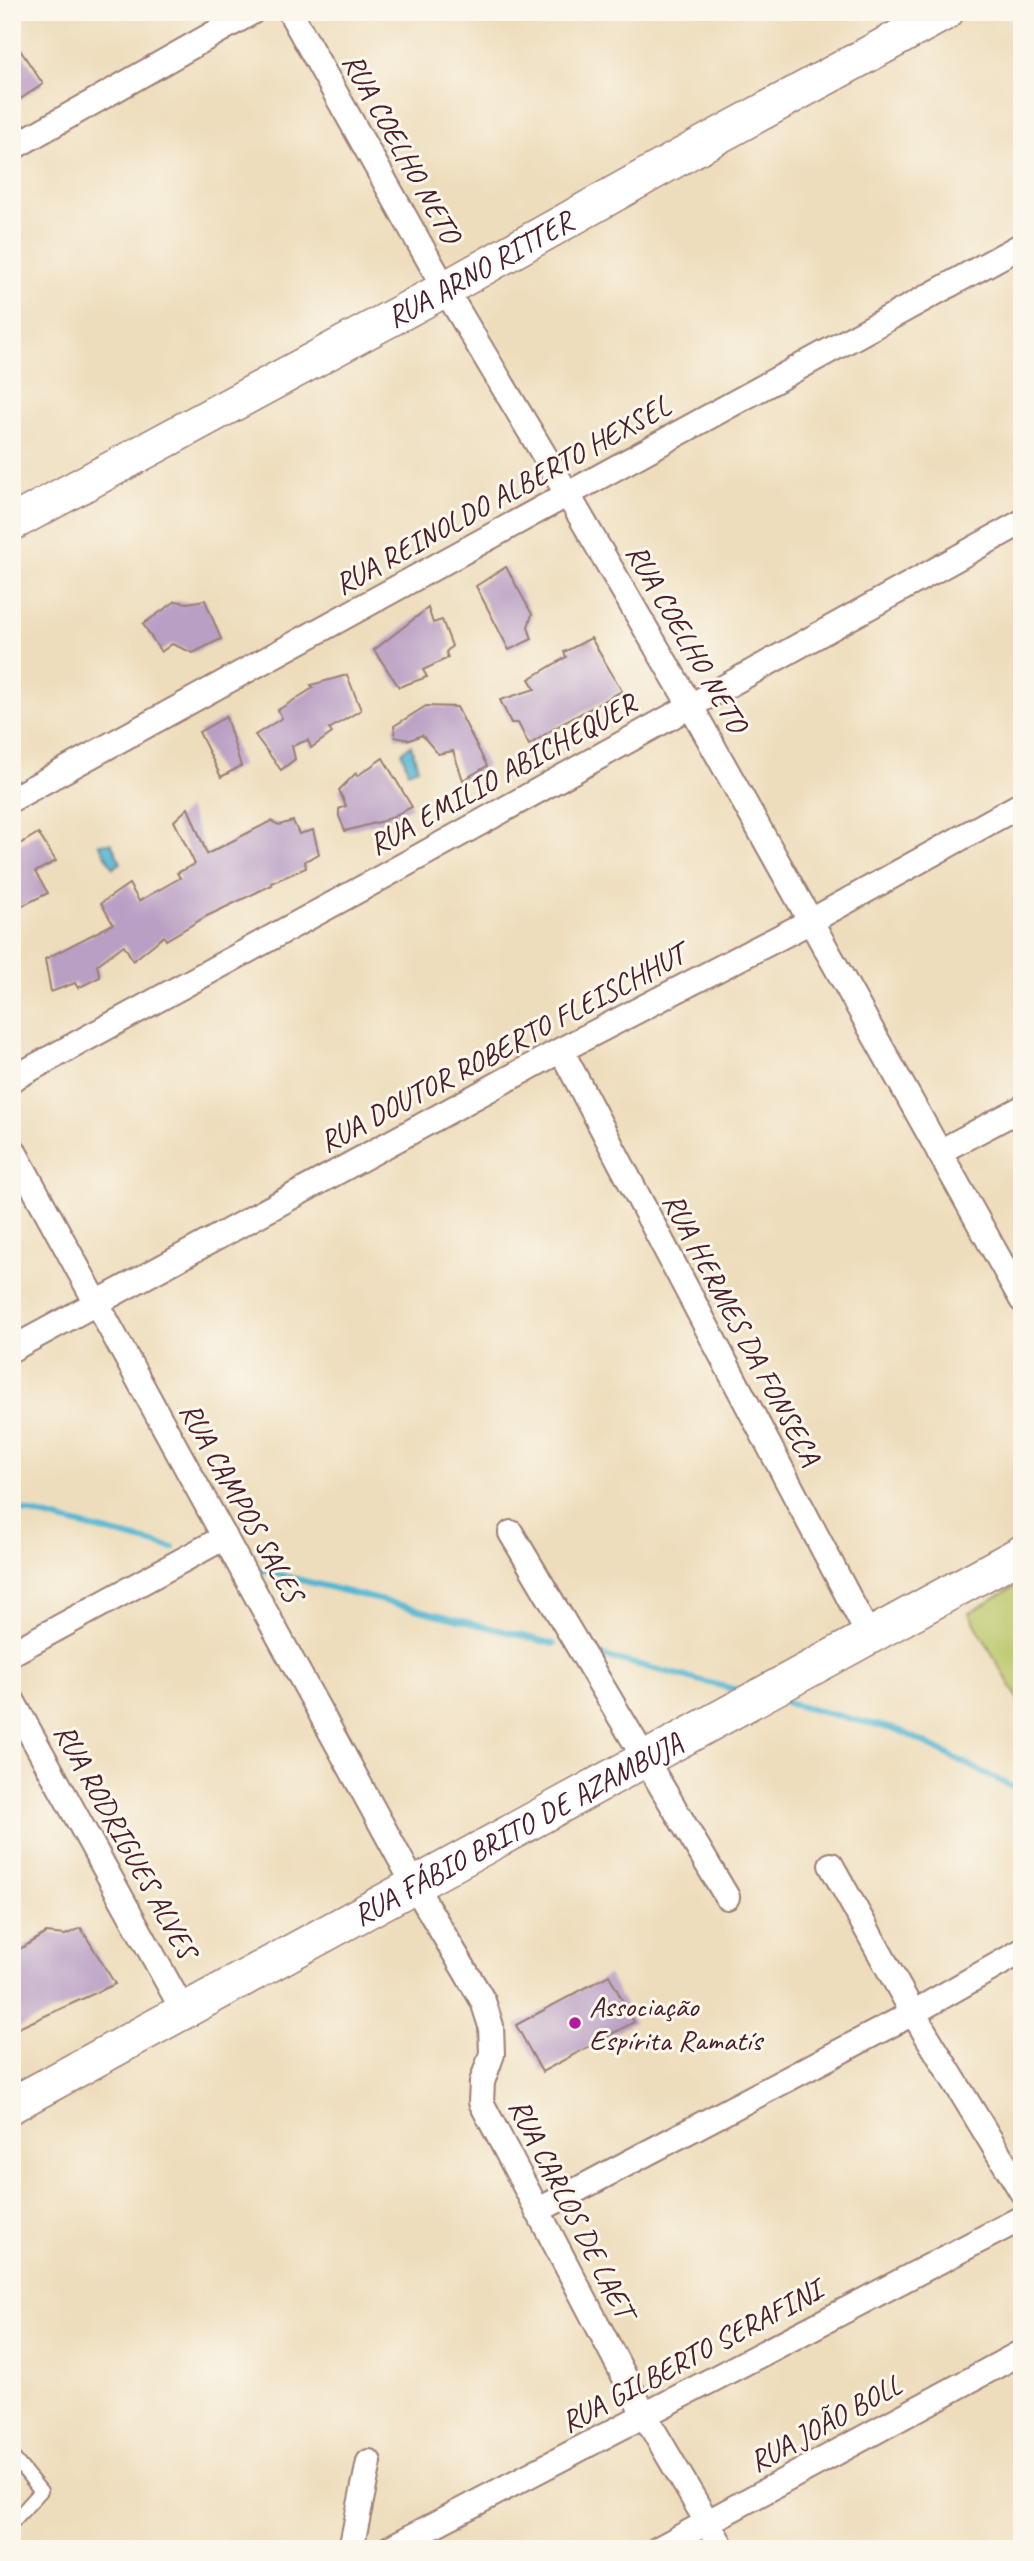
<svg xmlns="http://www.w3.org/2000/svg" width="1034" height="2561" viewBox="0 0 1034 2561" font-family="Caveat,sans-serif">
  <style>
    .green { fill: #b9c668; stroke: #82724a; stroke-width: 2 }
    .water { fill: #52b6d1; stroke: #4e6a7e; stroke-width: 2 }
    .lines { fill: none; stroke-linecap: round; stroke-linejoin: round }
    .stream { stroke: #52b6d1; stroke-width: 6 }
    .building { fill: #b99fc4 }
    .lane-casing { stroke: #9c7e74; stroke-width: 16 }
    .street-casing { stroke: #9c7e74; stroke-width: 28 }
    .secondary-casing { stroke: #9c7e74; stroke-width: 38 }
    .lane { stroke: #fff; stroke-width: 12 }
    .street { stroke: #fff; stroke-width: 24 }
    .secondary { stroke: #fff; stroke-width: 35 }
    .poi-dot { fill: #b5179e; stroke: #fbf7ec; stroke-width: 2.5 }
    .labels { text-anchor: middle; stroke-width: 6; stroke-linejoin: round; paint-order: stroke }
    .street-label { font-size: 30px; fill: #4a1f2b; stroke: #fbf7ec }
    .poi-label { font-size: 30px; fill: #4a1f2b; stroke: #fbf7ec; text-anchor: start }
  </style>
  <rect width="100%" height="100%" fill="#fbf7ec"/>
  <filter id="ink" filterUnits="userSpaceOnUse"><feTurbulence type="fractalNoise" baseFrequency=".0143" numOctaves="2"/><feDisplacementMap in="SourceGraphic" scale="14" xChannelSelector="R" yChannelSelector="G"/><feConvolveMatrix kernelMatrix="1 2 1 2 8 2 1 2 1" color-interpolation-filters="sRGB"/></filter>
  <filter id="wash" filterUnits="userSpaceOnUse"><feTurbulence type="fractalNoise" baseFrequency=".00686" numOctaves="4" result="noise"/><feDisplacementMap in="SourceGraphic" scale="28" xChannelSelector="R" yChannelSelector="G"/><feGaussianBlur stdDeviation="1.57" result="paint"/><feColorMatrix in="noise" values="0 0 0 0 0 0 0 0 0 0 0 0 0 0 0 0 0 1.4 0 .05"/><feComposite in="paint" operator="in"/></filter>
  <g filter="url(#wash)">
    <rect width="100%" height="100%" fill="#eeddbc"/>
    <!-- green -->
    <path class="green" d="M1022 1582V1706L969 1613Z"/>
    <!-- water -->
    <path class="water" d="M411 745 418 768 408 772 402 752Z
      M111 843 121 863 113 868 99 844Z"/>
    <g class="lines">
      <!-- stream -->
      <path class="stream" d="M12 1508 173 1548
        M261 1570 554 1644
        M596 1654 737 1690
        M786 1703 901 1731 1022 1792"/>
    </g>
    <g id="blocks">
      <!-- building -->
      <path class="building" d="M12 38 43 84 19 100 12 91Z
        M506 567 532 614 528 627 532 639 509 650 476 586Z
        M205 600 221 639 193 653 172 644 161 652 143 624 176 601 187 603Z
        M428 608 433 623 442 620 452 646 446 652 448 658 423 670 427 677 399 687 374 650Z
        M591 638 622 691 558 726 529 745 518 723H511L500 700 535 689 529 679 566 657 564 652Z
        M347 675 361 710 329 729 332 733 311 748 308 740 292 746 295 759 281 770 255 735 282 718 278 710 313 688 311 685Z
        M426 706 457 707 487 766 463 780 453 751 438 754 422 735 410 740 395 737 394 726Z
        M226 717 241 766 221 777 199 732Z
        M383 758 412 807 383 821 345 831 339 816V809L346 806 339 790 356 773 357 776Z
        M188 808 207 854 271 821 279 825 293 821 299 834 313 830 319 854 305 861 306 868 271 883 272 885 207 916 166 940 164 936 133 961 124 945 97 965 100 977 78 988 75 983 51 992 45 959 113 924 101 903 129 884 139 901 180 878 177 873 195 864 174 821Z
        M38 833 56 861 35 872 48 893 12 911V849Z
        M81 1928 115 1984 12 2031V1954L46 1933 65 1935Z
        M609 1975 634 2022 542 2072 516 2025Z"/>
    </g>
  </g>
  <g filter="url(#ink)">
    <use href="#blocks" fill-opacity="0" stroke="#9c7e74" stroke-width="2"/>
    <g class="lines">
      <defs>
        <path id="lane" d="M12 2456 41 2491 12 2523"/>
        <path id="street" d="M290 12 445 289 568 495 690 705 1022 1300
          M12 148 252 12
          M12 799 1022 245
          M561 1050 869 1636
          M12 1079 366 886 1022 522
          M12 1148 415 1886 483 2001 491 2026 492 2054 482 2082 481 2102 645 2416 723 2549
          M939 1152 1022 1108
          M12 1349 561 1050 811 921 1022 804
          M511 1533 727 1897
          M12 1653 225 1537
          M12 1700 184 2012
          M831 1865 913 2013 1022 2192
          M537 2211 913 2013 1022 1951
          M351 2549 369 2462
          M388 2549 1022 2218
          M658 2549 1022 2352"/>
        <g id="secondary">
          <path id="s1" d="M12 523 445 289 696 148 946 12"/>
          <path id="s2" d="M12 2105 1022 1553"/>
        </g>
      </defs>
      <!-- lane casing -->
      <use href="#lane" class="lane-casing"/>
      <!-- street casing -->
      <use href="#street" class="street-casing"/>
      <!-- secondary casing -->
      <use href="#secondary" class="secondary-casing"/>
      <!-- lane -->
      <use href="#lane" class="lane"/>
      <!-- street -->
      <use href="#street" class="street"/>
      <!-- secondary -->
      <use href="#secondary" class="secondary"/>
    </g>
  </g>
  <!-- markers -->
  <circle class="poi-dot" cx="575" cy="2023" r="7"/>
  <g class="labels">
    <!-- street labels -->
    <g class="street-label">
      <text transform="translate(402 148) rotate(61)" y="10">RUA COELHO NETO</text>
      <text dy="10" stroke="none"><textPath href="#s1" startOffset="532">RUA ARNO RITTER</textPath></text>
      <text transform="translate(502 495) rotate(-29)" y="10">RUA REINOLDO ALBERTO HEXSEL</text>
      <text transform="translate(687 638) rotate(60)" y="10">RUA COELHO NETO</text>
      <text transform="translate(502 774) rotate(-29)" y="10">RUA EMILIO ABICHEQUER</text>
      <text transform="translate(502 1048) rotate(-28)" y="10">RUA DOUTOR ROBERTO FLEISCHHUT</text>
      <text transform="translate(742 1329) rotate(62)" y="10">RUA HERMES DA FONSECA</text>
      <text transform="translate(242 1502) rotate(61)" y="10">RUA CAMPOS SALES</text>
      <text dy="10" stroke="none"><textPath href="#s2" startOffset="576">RUA FÁBIO BRITO DE AZAMBUJA</textPath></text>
      <text transform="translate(126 1841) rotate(61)" y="10">RUA RODRIGUES ALVES</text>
      <text transform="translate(572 2208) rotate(63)" y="10">RUA CARLOS DE LAET</text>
      <text transform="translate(691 2356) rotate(-28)" y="10">RUA GILBERTO SERAFINI</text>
      <text transform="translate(825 2423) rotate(-29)" y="10">RUA JOÃO BOLL</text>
    </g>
    <!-- poi labels -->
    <g class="poi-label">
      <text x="589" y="2016">Associação<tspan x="589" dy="34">Espírita Ramatís</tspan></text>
    </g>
  </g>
  <!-- margin -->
  <rect width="1034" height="2561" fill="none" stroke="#fbf7ec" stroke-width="42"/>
</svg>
